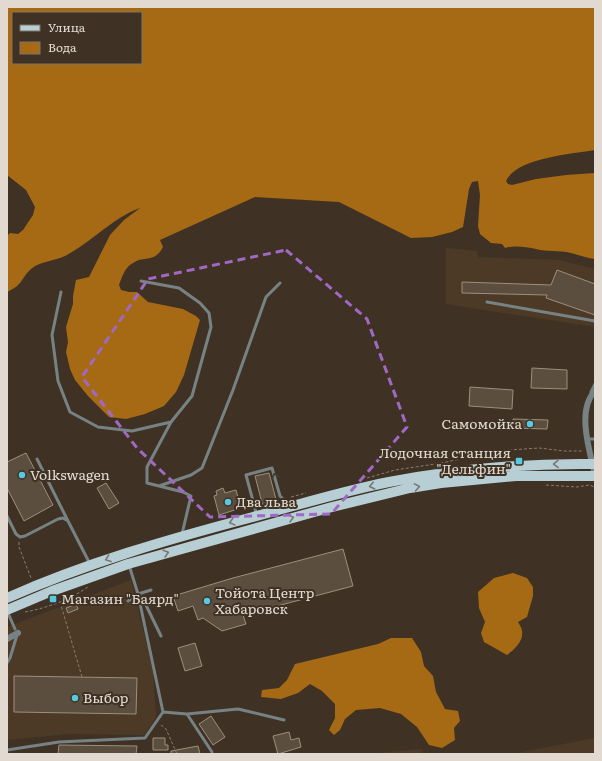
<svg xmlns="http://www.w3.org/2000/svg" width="602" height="761" viewBox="0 0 602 761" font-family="Literata,serif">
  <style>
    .built { fill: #4c3a26 }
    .water { fill: #a56a13; fill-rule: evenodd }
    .building { fill: #5c4e3f; stroke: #9d8e7d }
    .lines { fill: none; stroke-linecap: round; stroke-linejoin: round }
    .path { stroke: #867c70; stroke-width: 1; stroke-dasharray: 3 2; stroke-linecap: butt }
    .service { stroke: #778284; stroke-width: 3 }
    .minor { stroke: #778284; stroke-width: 6 }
    .primary { stroke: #b7ced4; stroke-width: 10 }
    .oneway { stroke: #757873 }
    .oneway2 { stroke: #473e32 }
    .marked { fill: none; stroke: #9f69c5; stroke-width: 3; stroke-dasharray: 8 5; stroke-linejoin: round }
    .poi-dot { fill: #57c9e2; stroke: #3f3224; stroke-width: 1.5 }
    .labels { text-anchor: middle; stroke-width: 4; stroke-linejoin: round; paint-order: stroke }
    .poi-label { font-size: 14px; fill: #e2dad1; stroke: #3f3224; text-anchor: start }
  </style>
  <rect width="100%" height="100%" fill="#3f3224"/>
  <!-- built -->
  <path class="built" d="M446 248 477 251 478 257 559 260 595 269V327L446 304Z
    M131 580 153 671 156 717 144 735 68 734 7 740V627Z
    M595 738V754H512Z
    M422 749 423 754H366Z"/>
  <!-- water -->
  <path class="water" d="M7 7H595V150C572 154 516 158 506 181L508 184 512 185 536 179 566 175 595 173V259C587 258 579 255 571 253 559 250 547 252 536 249 527 247 513 245 505 248L502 244 491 243 480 234 478 226 480 195 478 181 472 182 469 189 463 227 452 232 432 237 411 238 339 202 255 197 160 240 163 247C154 264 144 255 133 263 125 267 122 277 119 285L121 290 129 292H137L148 302 183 309 196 316 200 320 184 375 176 392 164 406 145 414 126 419 109 417 88 396 75 380 70 369 66 352 68 342 66 327 73 304V296L76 280 89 277 110 235 124 220 140 208C112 218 92 242 65 256 54 261 41 261 31 269 21 278 23 285 7 292V236L10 233 18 234 23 230 33 215 35 207 26 190 7 175ZM13 13H141V63H13Z
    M513 573 527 578 533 587V596L527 617 518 622C519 624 522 628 522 631 524 641 514 650 507 655L484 642 481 633 485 622 479 608 478 592 494 578Z
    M391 638H412L421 652 424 666 433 676 436 692 445 709 458 711 460 721 454 728 455 740 442 748 429 745 417 727 401 714 380 708 356 710 345 719 340 730 334 735 329 730 335 718V704L322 691 310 684 298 693 281 699 261 697 262 690 279 688 287 680 295 664 378 644Z"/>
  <!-- building -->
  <path class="building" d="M557 270 595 284V315L546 298 547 295 462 293V282L551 285Z
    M532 368 567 370V389L531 388Z
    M470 387 513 390 512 409 469 406Z
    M513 419 548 420 547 429 513 428Z
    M26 453 53 505 24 521 7 488V462Z
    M269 473 277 503 263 507 255 476Z
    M106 483 119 503 109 509 97 488Z
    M223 488 225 493 236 490 241 508 219 515 214 496 217 495 216 491Z
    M343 549 353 586 243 615 246 624 222 631 203 618 198 620 193 606 178 611 173 596 233 578Z
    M76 604 78 609 68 613 66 608Z
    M195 643 202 666 185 671 178 648Z
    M14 676 137 678 136 714 14 712Z
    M211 716 225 737 213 745 199 724Z
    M289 732 291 740 299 738 301 747 278 754 273 736Z
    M153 738H165V745H168V750H153Z
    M59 745 137 746 136 754H58Z
    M198 746 200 754H171V751Z"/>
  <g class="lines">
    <!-- path -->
    <path class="path" d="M367 478 395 470 442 463 495 451 539 448 564 451H582
      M546 485 577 487 589 485 595 487
      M291 497 306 493
      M19 542V547L31 578
      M60 602 82 677
      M25 612C47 608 69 600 88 587
      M161 725 166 729 177 754"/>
    <!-- service -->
    <path class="service" d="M141 281 179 288 200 303 209 313 211 327 192 396 171 422 147 467V483L183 492 191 496 182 534
      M61 292 52 335 58 381 70 412 98 427 132 431 171 422
      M487 302 595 321
      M591 392 595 384
      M587 439H595
      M37 459 68 521
      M159 486 191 475 202 468 233 390 266 297 280 283
      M255 514 256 512 246 475 272 468 280 496 283 499 292 504
      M7 516 16 534 20 537 25 536 58 519 63 518 68 521 90 564
      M129 565 138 594 163 712 187 714 212 752
      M139 595 144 601 161 636
      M128 601 138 594 151 590
      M8 613 15 629
      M7 663 10 658 17 635
      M187 714 238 709 284 720
      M7 750 59 742 145 738 163 712"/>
    <!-- minor -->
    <path class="minor" d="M595 391C576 410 590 452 595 475
      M7 639 18 633"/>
    <!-- primary -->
    <path class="primary" d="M7 598C86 563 169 539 253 517 298 505 343 491 389 482 457 469 526 463 595 464
      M7 610 52 591 128 564 332 507 410 488 441 483 516 476H595"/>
  </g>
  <!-- one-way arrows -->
  <defs><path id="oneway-chevron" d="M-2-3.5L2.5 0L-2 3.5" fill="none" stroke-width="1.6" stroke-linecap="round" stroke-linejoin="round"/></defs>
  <g class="oneway">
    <use href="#oneway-chevron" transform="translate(556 464) rotate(179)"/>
    <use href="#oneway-chevron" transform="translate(372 486) rotate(167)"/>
    <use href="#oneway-chevron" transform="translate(417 487) rotate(-10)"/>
    <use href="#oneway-chevron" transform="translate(291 518) rotate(-15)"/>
    <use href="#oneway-chevron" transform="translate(232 522) rotate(165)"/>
    <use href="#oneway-chevron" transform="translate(166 553) rotate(-16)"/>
    <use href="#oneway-chevron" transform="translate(108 559) rotate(160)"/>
  </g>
  <use class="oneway2" href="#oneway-chevron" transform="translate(275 476) rotate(-107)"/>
  <!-- marked area -->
  <path class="marked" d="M286 250 367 319 407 427 331 514 210 517 137 448 82 377 148 279Z"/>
  <!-- markers -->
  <g class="poi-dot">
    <circle cx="530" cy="424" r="4"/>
    <rect x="515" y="457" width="8" height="8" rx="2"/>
    <circle cx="22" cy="475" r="4"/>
    <circle cx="228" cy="502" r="4"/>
    <rect x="49" y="595" width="8" height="8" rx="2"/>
    <circle cx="207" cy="601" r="4"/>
    <circle cx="75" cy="698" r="4"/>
  </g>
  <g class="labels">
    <!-- poi labels -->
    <g class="poi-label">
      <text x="522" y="429" text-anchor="end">Самомойка</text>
      <text x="511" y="458" text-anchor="end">Лодочная станция<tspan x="511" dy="16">"Дельфин"</tspan></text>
      <text x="30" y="480">Volkswagen</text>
      <text x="236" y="507">Два льва</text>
      <text x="215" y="598">Тойота Центр<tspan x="215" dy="16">Хабаровск</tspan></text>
      <text x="61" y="604">Магазин "Баярд"</text>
      <text x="83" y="703">Выбор</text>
    </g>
  </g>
  <!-- border -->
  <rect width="602" height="761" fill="none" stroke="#e2dad1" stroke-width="16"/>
  <!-- legend -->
  <rect x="12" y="12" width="130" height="52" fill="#3f3224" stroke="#807569"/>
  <rect x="20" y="25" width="20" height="6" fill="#b7ced4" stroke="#807569"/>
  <text x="48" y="32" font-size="12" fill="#e2dad1">Улица</text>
  <rect x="20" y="42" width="20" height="12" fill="#a56a13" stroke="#807569"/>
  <text x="48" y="52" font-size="12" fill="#e2dad1">Вода</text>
</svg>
